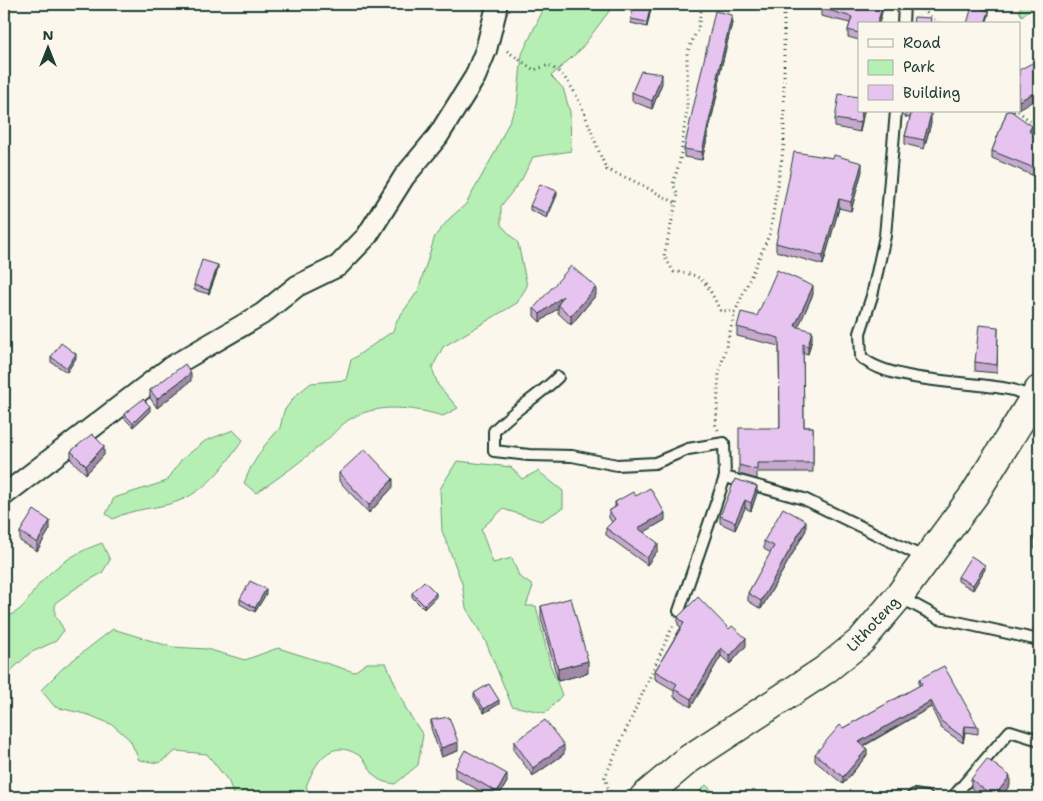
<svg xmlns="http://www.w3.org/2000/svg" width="1043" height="801" viewBox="0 0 1043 801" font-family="'Shantell Sans',sans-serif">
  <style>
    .green { fill: #b6efb3; stroke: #6a9674 }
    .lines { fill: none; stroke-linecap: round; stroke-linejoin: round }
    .service-casing { stroke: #1f3d34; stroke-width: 14 }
    .minor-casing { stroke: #1f3d34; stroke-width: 24 }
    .secondary-casing { stroke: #1f3d34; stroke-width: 31 }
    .path { stroke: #1f3d34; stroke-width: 3; stroke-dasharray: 1 4; stroke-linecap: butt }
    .service { stroke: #fbf7ec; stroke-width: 10 }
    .minor { stroke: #fbf7ec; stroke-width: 20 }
    .secondary { stroke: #fbf7ec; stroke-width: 28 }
    .wall { fill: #c7a9ce; stroke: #1f3d34 }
    .shaded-wall { fill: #a289a8; stroke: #1f3d34 }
    .building { fill: #e7c4f0; stroke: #1f3d34 }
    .labels { text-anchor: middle; stroke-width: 4; stroke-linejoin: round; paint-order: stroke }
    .street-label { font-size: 15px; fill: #1f3d34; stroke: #fbf7ec }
  </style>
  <rect width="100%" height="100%" fill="#fbf7ec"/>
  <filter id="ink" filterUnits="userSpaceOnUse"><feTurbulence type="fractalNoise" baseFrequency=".02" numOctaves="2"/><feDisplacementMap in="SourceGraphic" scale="10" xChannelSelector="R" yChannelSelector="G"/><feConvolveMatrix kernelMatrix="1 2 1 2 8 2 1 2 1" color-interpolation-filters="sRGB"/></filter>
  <g filter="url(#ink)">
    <!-- green -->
    <path class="green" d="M540 4H606L610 10 580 50 551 76 563 88 570 112 571 151 533 157 522 179 501 206V225L518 243 527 286 517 303 443 347 432 368 438 385 458 408 443 416C411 407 376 402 347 421 337 428 330 438 321 445 300 462 279 478 256 493L244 483 251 467 265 445 280 428 284 411 295 396 311 383 346 380 351 360 393 331 397 320 418 291 435 236 450 218 466 204 494 154 517 105 522 54 542 12Z
      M1022 4H1035L1022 16 1019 11Z
      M233 430 243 440C226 464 206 492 176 502 156 509 133 508 113 519L106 514 114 498 167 481 181 460 205 441Z
      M457 461 511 467 522 479 538 471 563 491V508L541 521 503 509 481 529 493 563 512 558 519 576 533 586 526 606H536L550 664 562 695 546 713 512 706 485 640 466 608 462 583 442 531 440 489Z
      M102 543 110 560 102 573 79 586 55 603V615L64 630 56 641 30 653 4 677V618C28 609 27 597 43 580 60 562 79 551 102 543Z
      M113 629 172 647 207 649 245 660 278 648 354 672 367 663H386L407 711 423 735 418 765 395 784C391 783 385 783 380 780 371 776 368 762 360 756 330 736 315 763 306 787L313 797H234L229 782 207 754 176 751 159 763 139 760 130 740 113 725 89 715 55 707 41 690 64 667Z
      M706 785 719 797H693Z"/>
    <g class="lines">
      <defs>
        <path id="service" d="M903 24 904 4
          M896 111 885 236 872 296 860 333 861 357C890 383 970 381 1008 389 1017 390 1025 395 1034 398
          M558 377C538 397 513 410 494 431V451L529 455 572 456 617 465 655 463 688 449 724 443 725 477 679 611
          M725 477 804 499 925 558
          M900 597 939 618 1039 640
          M912 797 914 795 927 797
          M953 797 1010 731 1039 740"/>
        <path id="minor" d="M4 495 171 367 262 314 297 286 338 266 367 236 404 177 438 136 475 77 486 50 496 10V4"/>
        <path id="secondary" d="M644 797 689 759 825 670 861 641 899 596 974 495 1039 390"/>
      </defs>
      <!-- service casing -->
      <use href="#service" class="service-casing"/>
      <!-- minor casing -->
      <use href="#minor" class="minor-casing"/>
      <!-- secondary casing -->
      <use href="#secondary" class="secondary-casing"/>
      <!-- path -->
      <path class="path" d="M919 6 939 24
        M701 11 698 28 687 53V109L680 160 673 184 678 194 664 256 674 272C705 273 707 285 720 310L735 312
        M507 51 534 70 549 65C553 68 560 72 564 77 584 100 593 142 607 170L632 180 676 203
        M1018 111 1039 129
        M718 430 716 425 719 374 735 312 770 233 784 144V4
        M611 797 605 777 674 623"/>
      <!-- service -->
      <use href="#service" class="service"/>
      <!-- minor -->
      <use href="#minor" class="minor"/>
      <!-- secondary -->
      <use href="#secondary" class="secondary"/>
    </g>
    <!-- wall -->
    <path class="wall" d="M652 4 647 27 631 23V19Z
      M883 4V9L859 24V40L848 37V30L850 23 821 16V8Z
      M732 23 719 77V86L702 160 684 157V149Z
      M662 83 652 109 632 101V92Z
      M859 111H864L860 132 835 127V119Z
      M905 111H925V112L931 123 924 149 905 144V136L910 118 905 117Z
      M1007 111H1015L1013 112 1032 133V134L1039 140V178L992 158V151Z
      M833 158 862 171 851 211 839 208 823 265 776 251V243Z
      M557 195 547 218 530 210V206Z
      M218 269 209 294 194 290V285Z
      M813 294 798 327 812 339 808 354 803 353 804 427H813V472H757V479L739 474V465L780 428 779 346 737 336V327L757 316Z
      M596 295 571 325 558 313V308L540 322 534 316V308Z
      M998 327 997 373 975 371V362Z
      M51 357 76 358 67 372 51 362Z
      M191 381 157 408 150 398V390Z
      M150 411 133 427 124 418V414Z
      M71 451 104 455 86 474 71 460Z
      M339 473 393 487 369 513 339 481Z
      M757 493 751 511 745 508 735 530 720 523V516Z
      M636 496 665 520 644 532 658 550 647 565 606 535V528L612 522 609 518V511L615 507V502Z
      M1039 523V550L1034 548V539Z
      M50 529 37 551 20 541V532Z
      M806 530 761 609 748 601V593L771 553 764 549V541Z
      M985 569 973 590 958 581V577Z
      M412 593 436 597 424 609 412 597Z
      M266 594 255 612 240 604V599Z
      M541 606 588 673 558 681 541 618Z
      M678 617 746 646 730 664 721 656 691 707 674 697V690L655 679V671L681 627 678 625Z
      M919 679 978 727V734L965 732 963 743 941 728 931 707 864 746 867 755 843 784 815 761V754L843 728 919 686Z
      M474 693 499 704 484 713 474 697Z
      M431 720 458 751 441 757 431 728Z
      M514 742 564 754 533 776 514 751Z
      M455 768 507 782 498 797H491L455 777Z
      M971 779 1010 785 1001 797H983L971 788Z"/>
    <!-- shaded-wall -->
    <path class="shaded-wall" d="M651 4H652L647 27V22Z
      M883 4V9L879 24H877Z
      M989 11V15L986 24H985Z
      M732 15V23L717 85V77Z
      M662 74V83L652 109V101Z
      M719 78V86L702 160V152Z
      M1039 90V98L1019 109V101Z
      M862 111H864L860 132V123Z
      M931 114V123L924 149V140Z
      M1032 126V133L1029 138V131Z
      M862 163V171L851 211V202Z
      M557 191V195L547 218V213Z
      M839 199V208L823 265V256Z
      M218 265V269L209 294V290Z
      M813 286V294L795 335V326Z
      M596 287V295L571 325V316Z
      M563 296 558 305V308L540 322V314Z
      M812 331V339L808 354V346Z
      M76 354V358L67 372V368Z
      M191 373V381L157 408V399Z
      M150 406V411L133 427V423Z
      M104 446V455L86 474V466Z
      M393 479V487L369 513V505Z
      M757 486V493L751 511V503Z
      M745 500V508L735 530V522Z
      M665 513V520L638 536V528Z
      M50 521V529L37 551V543Z
      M806 521V530L761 609V601Z
      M7 526V534L4 537V528Z
      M658 543V550L647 565V558Z
      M985 565V569L973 590V585Z
      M266 589V594L255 612V608Z
      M436 593V597L424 609V605Z
      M746 638V646L730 664V656Z
      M721 648V656L691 707V699Z
      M588 661V673L558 681V669Z
      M499 700V704L484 713V709Z
      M931 701V707L859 748V742Z
      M965 726V732L963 743V737Z
      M458 742V751L441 757V748Z
      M564 745V754L533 776V768Z
      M867 749V755L843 784V777Z
      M507 774V782L498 797H497V792Z
      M1010 776V785L1001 797H994Z"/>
    <!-- building -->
    <path class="building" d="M634 4H651L647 22 631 19Z
      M823 4H883L877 24H859V33L848 30 852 17 821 8Z
      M972 6 989 11 985 24H967Z
      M715 11 732 15 717 77 719 78 702 152 684 149Z
      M914 17 931 18 930 24H913Z
      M1034 62 1039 72V90L1019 101V70Z
      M641 71 662 74 652 101 632 92Z
      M839 94 859 97V111H862L860 123 835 119Z
      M912 111H923L931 114 924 140 905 136Z
      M1007 111H1011L1032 126 1029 131 1039 140V170L992 151Z
      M794 152 833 158 834 155 862 163 851 202 839 199 823 256 776 243Z
      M540 184 557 191 547 213 530 206Z
      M202 260 218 265 209 290 194 285Z
      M571 266 596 287 571 316 558 305 563 296 540 314 534 308Z
      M777 270 813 286 795 326 812 331 808 346 803 344 804 427H813V463H757V470L739 465V428H780L779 338 737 327 741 312 757 316Z
      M979 325 998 327 997 365 975 362Z
      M61 343 76 354 67 368 51 357Z
      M185 364 191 373 157 399 150 390Z
      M143 399 150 406 133 423 124 414Z
      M92 434 104 446 86 466 71 451Z
      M365 449 393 479 369 505 339 473Z
      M735 479 757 486 751 503 745 500 735 522 720 516Z
      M650 488 665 513 638 528 658 543 647 558 606 528 615 519 609 511 617 506 615 502 633 492 636 496Z
      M783 508 806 521 761 601 748 593 774 546 764 541Z
      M34 510 50 521 37 543 20 532Z
      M4 522 7 526 4 528Z
      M1039 523V541L1034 539Z
      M971 556 985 565 973 585 958 577Z
      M250 581 266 589 255 608 240 599Z
      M424 581 436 593 424 605 412 593Z
      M698 597 729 629 732 626 746 638 730 656 721 648 691 699 674 689 677 684 655 671 684 623 678 617Z
      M571 598 588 661 558 669 541 606Z
      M944 666 978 727 965 726 963 737 941 721 931 701 859 742 867 749 843 777 815 754 840 725 843 728 922 684 919 679Z
      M489 684 499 700 484 709 474 693Z
      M449 717 458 742 441 748 431 720Z
      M545 720 564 745 533 768 514 742Z
      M465 750 507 774 497 792 455 768Z
      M987 759 1010 776 994 797 971 779Z"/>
  </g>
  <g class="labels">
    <!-- street labels -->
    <g class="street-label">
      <text transform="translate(873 624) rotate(-47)" y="5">Lithoteng</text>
    </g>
  </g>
  <!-- margin -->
  <rect width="1043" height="801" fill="none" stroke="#fbf7ec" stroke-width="20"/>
  <rect x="10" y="10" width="1023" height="781" fill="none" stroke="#1f3d34" stroke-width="2" filter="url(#ink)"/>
  <!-- legend -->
  <rect x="858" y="22" width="162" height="90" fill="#fbf7ec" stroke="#a3ada2"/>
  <rect x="868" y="39" width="25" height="8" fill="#fbf7ec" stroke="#a3ada2"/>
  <text x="903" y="48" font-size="15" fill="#1f3d34">Road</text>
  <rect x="868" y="60" width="25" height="15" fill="#b6efb3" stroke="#a3ada2"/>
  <text x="903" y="72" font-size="15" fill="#1f3d34">Park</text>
  <rect x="868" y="85" width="25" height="15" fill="#e7c4f0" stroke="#a3ada2"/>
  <text x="903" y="98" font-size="15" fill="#1f3d34">Building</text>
  <!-- north arrow -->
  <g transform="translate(48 48)" stroke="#fbf7ec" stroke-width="4" paint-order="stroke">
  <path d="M0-4L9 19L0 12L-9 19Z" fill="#1f3d34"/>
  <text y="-8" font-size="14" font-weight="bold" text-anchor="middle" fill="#1f3d34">N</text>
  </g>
</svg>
